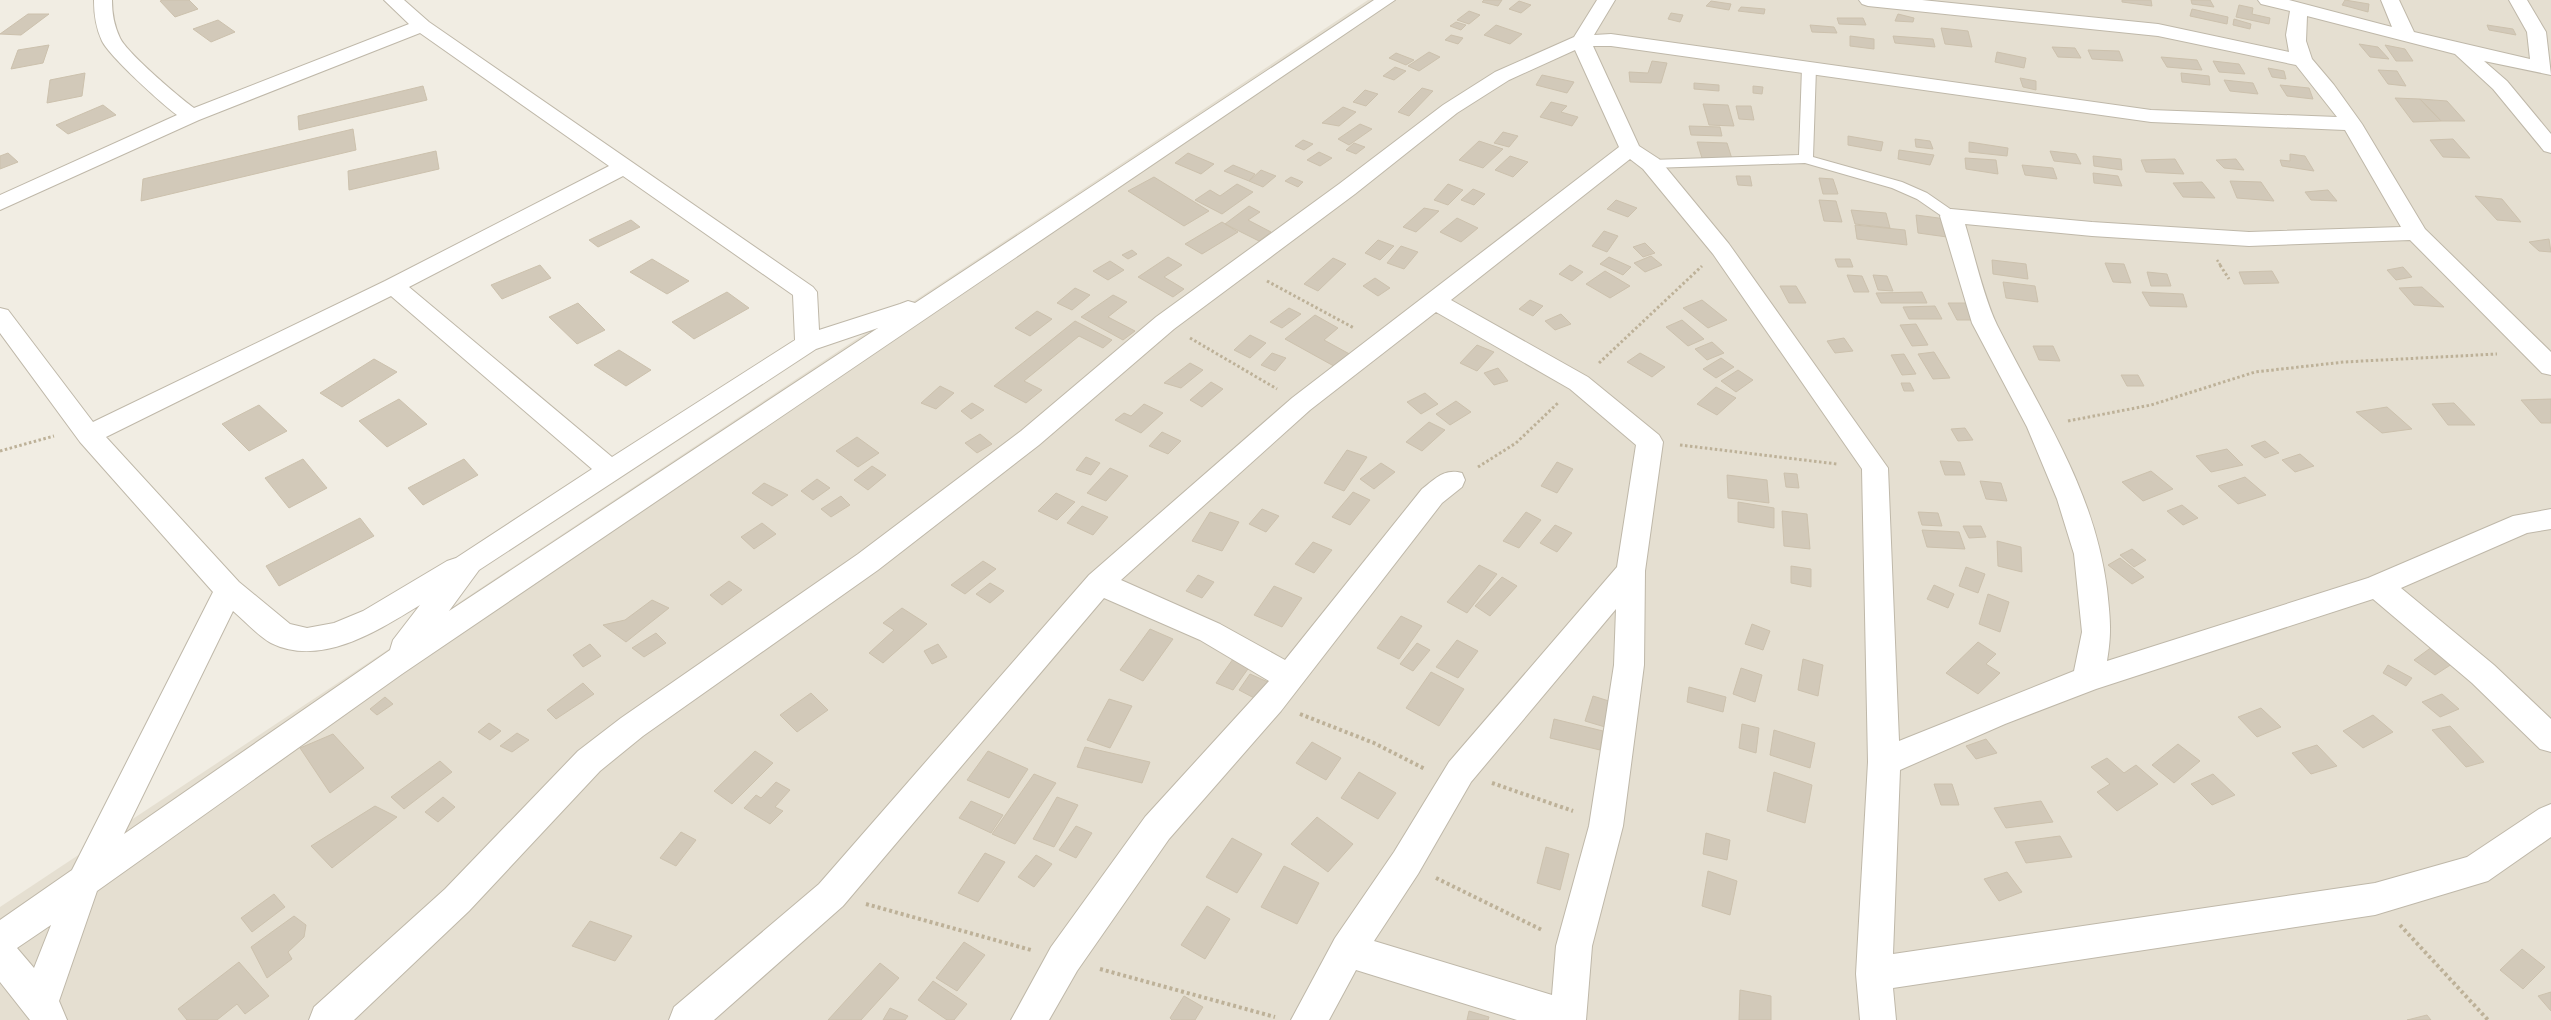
<svg xmlns="http://www.w3.org/2000/svg" width="2551" height="1020" viewBox="0 0 2551 1020" font-family="'PT Sans',sans-serif">
  <style>
    .residential { fill: #e5dfd1 }
    .building { fill: #d2c9b9; stroke: #ccc1ad }
    .lines { fill: none; stroke-linecap: round; stroke-linejoin: round }
    .lane-casing { stroke: #bfb8a9; stroke-width: 2 }
    .street-casing { stroke: #bfb8a9; stroke-width: 2 }
    .path-far2 { stroke: #bdb198; stroke-width: 2.5; stroke-dasharray: 2 2; stroke-linecap: butt }
    .path-far1 { stroke: #bdb198; stroke-width: 3; stroke-dasharray: 2.5 2.5; stroke-linecap: butt }
    .path { stroke: #bdb198; stroke-width: 4; stroke-dasharray: 3 3; stroke-linecap: butt }
    .lane { fill: #fff; fill-rule: evenodd }
    .street { fill: #fff; fill-rule: evenodd }
  </style>
  <rect width="100%" height="100%" fill="#f1ede3"/>
  <!-- residential -->
  <path class="residential" d="M1368 0H2551V1020H0V907Z"/>
  <!-- building -->
  <path class="building" d="M163 0H189L198 9 175 17 160 1Z
    M1484 0H1502L1498 6 1482 2Z
    M2122 0H2151L2152 6 2122 2Z
    M2191 0H2210L2214 7 2192 4Z
    M2345 0 2369 4 2368 12 2342 5Z
    M1519 1 1531 5 1521 13 1509 9Z
    M1711 1 1731 4 1729 10 1706 6Z
    M2239 5 2253 8 2252 14 2270 18 2269 24 2236 17Z
    M1741 7 1765 9 1764 14 1738 11Z
    M2192 9 2228 17 2227 24 2190 16Z
    M1469 11 1480 15 1469 24 1457 20Z
    M1671 13 1683 15 1680 22 1668 19Z
    M28 14H49L21 35 0 34Z
    M1898 14 1914 18 1913 22 1895 21Z
    M1837 18H1863L1866 25 1839 24Z
    M2234 19 2251 24 2250 29 2233 25Z
    M218 20 235 32 211 42 193 29Z
    M1456 22 1466 25 1461 30 1450 26Z
    M1496 25 1522 34 1510 44 1484 35Z
    M1810 25 1834 27 1837 33 1812 32Z
    M2487 25 2513 29 2516 35 2489 30Z
    M1941 28 1968 31 1972 47 1945 44Z
    M1451 35 1463 38 1458 44 1445 40Z
    M1850 36 1874 39V49L1850 46Z
    M1893 36 1933 39 1935 47 1895 43Z
    M2359 44 2378 47 2389 59 2370 57Z
    M49 45 43 63 11 69 18 50Z
    M2385 45 2405 49 2413 61H2396Z
    M2052 47 2075 48 2081 58 2058 57Z
    M2088 50 2119 51 2123 61 2092 59Z
    M1429 52 1440 57 1419 71 1408 66Z
    M1997 52 2026 58 2024 68 1995 62Z
    M1396 53 1414 60 1406 65 1389 58Z
    M2161 57 2197 60 2202 70 2167 67Z
    M1652 61 1667 63 1661 83 1630 82 1629 72 1648 73Z
    M2213 61 2239 64 2245 74 2219 72Z
    M1395 67 1406 71 1394 80 1383 76Z
    M2268 68 2284 71 2286 79 2272 77Z
    M2378 70 2397 71 2406 86 2388 84Z
    M85 73 82 96 47 103 50 80Z
    M2181 73 2209 76 2210 85 2182 82Z
    M1542 75 1574 82 1567 93 1536 85Z
    M2020 78 2036 81V90L2023 87Z
    M2224 80 2253 83 2258 94 2230 91Z
    M1694 83 1719 85V91L1694 89Z
    M2280 85 2309 88 2313 99 2287 96Z
    M423 86 427 100 299 130 298 116Z
    M1753 86 1763 87 1762 94 1753 93Z
    M1422 88 1433 91 1409 116 1398 112Z
    M1365 90 1378 94 1366 106 1353 102Z
    M2395 98 2420 99 2441 121 2413 122Z
    M2420 99 2447 101 2465 121H2441Z
    M1551 102 1567 106 1561 112 1578 117 1572 126 1540 117Z
    M1703 104 1728 105 1734 126 1709 125Z
    M103 105 116 115 68 134 56 125Z
    M1736 106H1751L1754 120 1739 119Z
    M1343 107 1356 112 1339 126 1322 123Z
    M1360 124 1372 129 1349 145 1338 139Z
    M1689 126 1720 127 1722 136 1691 135Z
    M353 129 356 150 141 201 143 179Z
    M1503 132 1518 136 1509 147 1494 143Z
    M1848 136 1883 142 1881 151 1848 145Z
    M1915 139 1930 141 1933 149 1916 147Z
    M2453 139 2470 158 2443 157 2430 140Z
    M1303 140 1313 144 1304 150 1295 146Z
    M1479 141 1503 149 1483 168 1459 160Z
    M1697 142 1727 143 1732 159 1702 158Z
    M1969 142 2008 148 2007 156 1969 152Z
    M1354 143 1365 147 1356 154 1346 150Z
    M1899 150 1934 155 1930 165 1898 159Z
    M436 151 439 169 349 190 348 171Z
    M2050 151 2076 154 2081 164 2054 161Z
    M1319 152 1332 158 1320 166 1307 160Z
    M8 153 18 162 0 169V156Z
    M1188 153 1214 164 1201 174 1175 163Z
    M2290 154 2305 156 2314 171 2282 166 2280 160 2290 161Z
    M1510 156 1528 162 1513 177 1495 170Z
    M2093 156 2121 159 2122 170 2094 166Z
    M1965 158 1996 160 1998 174 1966 169Z
    M2175 159 2184 174 2146 172 2141 160Z
    M2236 159 2244 170 2224 168 2216 160Z
    M1233 165 1255 174 1249 181 1224 171Z
    M2022 165 2053 168 2057 179 2025 175Z
    M1261 170 1276 176 1263 187 1249 181Z
    M2093 173 2118 176 2122 186 2094 183Z
    M1736 176H1750L1752 186 1738 185Z
    M1154 177 1209 211 1184 226 1128 191Z
    M1291 177 1303 182 1298 187 1285 181Z
    M1819 178 1833 179 1838 194H1823Z
    M2230 181 2261 182 2274 201 2237 198Z
    M2202 182 2215 198 2183 197 2173 183Z
    M1237 184 1253 192 1222 214 1195 200 1210 190 1220 196Z
    M1448 184 1463 190 1448 205 1434 200Z
    M1473 189 1485 194 1474 205 1461 200Z
    M2328 190 2337 201 2311 200 2305 192Z
    M2475 196 2502 199 2521 222 2497 220Z
    M1616 200 1637 208 1628 217 1607 209Z
    M1819 200 1836 201 1842 222 1824 221Z
    M1249 206 1260 212 1248 220 1271 232 1259 241 1225 224Z
    M1424 208 1439 211 1416 232 1403 227Z
    M1851 210 1886 213 1890 228 1855 224Z
    M1916 215 1946 219 1947 237 1918 233Z
    M1457 218 1478 228 1461 242 1440 232Z
    M631 220 640 227 598 247 589 240Z
    M1222 222 1238 232 1202 254 1185 244Z
    M1855 225 1905 230 1907 245 1857 239Z
    M1604 231 1618 236 1607 252 1592 246Z
    M2549 239 2551 252 2539 251 2529 242Z
    M1378 240 1394 246 1380 260 1365 253Z
    M1645 243 1655 253 1643 257 1633 247Z
    M1401 246 1418 252 1404 269 1387 263Z
    M1132 250 1137 254 1128 259 1122 255Z
    M1651 256 1662 265 1645 272 1634 263Z
    M1168 257 1182 265 1164 277 1184 289 1173 297 1138 277Z
    M1609 257 1631 267 1623 275 1600 264Z
    M1333 258 1346 264 1318 291 1304 284Z
    M652 259 689 281 667 294 630 272Z
    M1835 259H1850L1853 267H1838Z
    M1992 260 2026 264 2028 279 1993 274Z
    M1110 261 1124 270 1108 280 1093 271Z
    M2105 263 2124 264 2131 283 2113 282Z
    M540 265 551 278 502 299 491 285Z
    M1570 265 1583 272 1572 281 1559 274Z
    M2403 267 2412 277 2396 280 2387 270Z
    M1605 271 1630 286 1610 298 1586 284Z
    M2272 271 2279 283 2244 284 2239 272Z
    M2147 272 2167 274 2171 286H2151Z
    M1847 275 1862 276 1869 292H1854Z
    M1873 275 1887 276 1893 291 1878 290Z
    M1375 278 1390 288 1378 296 1363 286Z
    M2003 282 2035 286 2038 302 2006 298Z
    M1780 286H1796L1806 303H1789Z
    M2422 287 2444 307 2414 305 2399 288Z
    M1075 288 1090 295 1072 310 1057 303Z
    M727 292 749 308 694 339 672 322Z
    M1922 292 1927 303H1881L1876 293Z
    M2142 292 2183 294 2187 307 2150 306Z
    M1113 295 1127 302 1108 317 1135 331 1123 340 1081 317Z
    M1530 300 1543 306 1533 316 1519 309Z
    M1702 300 1727 320 1708 328 1683 308Z
    M578 303 605 330 577 344 549 317Z
    M1948 303H1965L1974 320H1957Z
    M1935 306 1942 319H1909L1903 307Z
    M1289 308 1301 314 1282 328 1270 322Z
    M1037 311 1052 319 1030 336 1015 328Z
    M1561 314 1571 324 1555 330 1545 321Z
    M1315 315 1338 328 1324 340 1355 357 1341 370 1285 339Z
    M1682 320 1704 339 1688 346 1666 327Z
    M1075 321 1112 340 1103 348 1079 336 1024 381 1042 390 1026 403 994 386Z
    M1916 324 1928 345 1912 346 1900 325Z
    M1250 335 1266 343 1250 358 1234 350Z
    M1844 338 1853 351 1835 353 1827 341Z
    M1712 342 1724 353 1707 360 1695 349Z
    M1477 345 1494 352 1477 371 1460 363Z
    M2033 346H2053L2060 361 2039 360Z
    M619 350 651 370 626 386 594 365Z
    M1934 352 1950 378 1933 379 1918 354Z
    M1272 353 1286 358 1275 371 1261 365Z
    M1640 353 1665 367 1652 377 1627 362Z
    M1904 354 1916 374 1902 375 1891 355Z
    M1721 358 1734 367 1716 378 1703 369Z
    M374 359 397 372 342 407 320 393Z
    M1190 363 1203 370 1181 388 1164 383Z
    M1498 368 1508 381 1494 385 1484 373Z
    M1738 370 1753 380 1736 392 1721 381Z
    M2121 375H2138L2144 386H2127Z
    M1211 382 1223 389 1202 407 1190 400Z
    M1901 383H1910L1914 391H1904Z
    M940 386 954 393 936 409 921 403Z
    M1716 387 1736 398 1717 415 1697 404Z
    M1425 393 1438 404 1421 414 1407 402Z
    M399 399 427 424 387 447 359 421Z
    M2551 399V423H2541L2521 400Z
    M1456 401 1471 412 1450 425 1436 414Z
    M972 403 984 410 971 419 961 411Z
    M2454 403 2475 425H2448L2432 404Z
    M1144 404 1163 413 1141 433 1115 420 1124 413 1131 416Z
    M259 405 287 431 249 451 222 424Z
    M2387 407 2412 429 2382 433 2356 412Z
    M1429 422 1445 430 1422 451 1406 442Z
    M1965 428 1973 440 1958 441 1951 429Z
    M1162 432 1181 441 1168 454 1149 446Z
    M980 434 992 444 977 453 965 443Z
    M857 437 879 453 858 467 836 451Z
    M2265 441 2279 453 2265 458 2251 446Z
    M2227 449 2243 465 2211 472 2196 456Z
    M1347 450 1367 457 1344 491 1324 483Z
    M2300 454 2314 466 2295 472 2282 460Z
    M1086 457 1100 463 1091 475 1076 470Z
    M303 459 327 488 289 508 265 478Z
    M464 459 478 475 423 505 408 488Z
    M1940 461 1960 462 1965 475H1945Z
    M1557 462 1573 469 1557 493 1541 486Z
    M1381 463 1395 472 1374 489 1360 479Z
    M872 466 886 475 868 490 854 480Z
    M1110 468 1128 476 1106 501 1087 493Z
    M2151 471 2173 489 2143 501 2122 482Z
    M1784 473 1797 474 1799 488 1786 487Z
    M1727 475 1767 480 1769 503 1728 498Z
    M2245 477 2266 495 2238 504 2218 486Z
    M817 479 830 488 813 500 801 491Z
    M1980 481 2001 483 2007 501 1986 499Z
    M764 483 788 495 772 506 752 493Z
    M1353 492 1370 500 1350 525 1332 517Z
    M1056 493 1075 502 1057 520 1038 511Z
    M841 496 850 505 831 517 821 509Z
    M1738 502 1774 508V528L1738 522Z
    M2182 505 2198 518 2183 525 2167 511Z
    M1082 506 1108 517 1093 535 1067 523Z
    M1262 509 1279 516 1266 532 1249 524Z
    M1782 511 1807 514 1810 549 1784 546Z
    M1210 512 1239 522 1222 551 1192 541Z
    M1526 512 1541 520 1519 548 1503 541Z
    M1918 512 1938 513 1942 526 1922 525Z
    M360 518 374 536 279 586 266 566Z
    M762 523 776 534 754 549 741 537Z
    M1555 525 1572 533 1557 552 1540 543Z
    M1963 526H1981L1986 537 1969 538Z
    M1922 530 1959 532 1965 549 1927 547Z
    M1997 541 2021 547 2022 572 1998 566Z
    M1313 542 1332 550 1314 573 1295 564Z
    M2132 549 2146 560 2134 567 2120 555Z
    M2120 558 2144 577 2132 584 2108 565Z
    M983 561 996 569 965 594 951 585Z
    M1479 565 1497 574 1467 613 1447 602Z
    M1791 566 1811 569V587L1791 583Z
    M1966 567 1985 574 1978 593 1959 586Z
    M1198 575 1214 582 1202 598 1186 591Z
    M1502 577 1517 586 1490 616 1475 606Z
    M729 581 742 590 722 605 710 595Z
    M990 583 1004 591 990 603 976 594Z
    M1934 585 1954 594 1948 608 1927 599Z
    M1274 586 1302 598 1282 627 1254 615Z
    M1988 594 2009 602 2000 632 1979 624Z
    M652 600 669 608 626 642 603 625 625 620Z
    M902 608 927 624 883 663 869 653 894 630 883 623Z
    M1401 616 1422 626 1399 659 1377 648Z
    M1752 624 1770 631 1763 650 1745 644Z
    M1150 629 1173 639 1143 681 1120 670Z
    M656 633 666 643 644 657 632 648Z
    M1457 640 1478 651 1458 678 1436 667Z
    M1978 642 1996 654 1986 664 2000 673 1978 694 1946 673Z
    M1417 643 1430 650 1413 671 1400 664Z
    M590 644 601 656 583 667 573 655Z
    M938 644 947 657 932 664 924 651Z
    M2436 644 2458 660 2435 675 2414 660Z
    M1233 659 1250 666 1233 690 1216 683Z
    M1803 659 1823 665 1818 696 1798 690Z
    M2388 665 2412 678 2406 686 2383 673Z
    M1741 668 1762 675 1755 702 1733 694Z
    M1431 672 1464 689 1439 726 1406 708Z
    M1250 674 1268 682 1256 699 1239 690Z
    M583 683 594 694 556 719 547 710Z
    M1689 687 1726 697 1723 712 1687 702Z
    M811 693 828 710 797 732 780 715Z
    M2442 694 2459 709 2440 717 2422 702Z
    M1593 696 1612 702 1605 727 1585 721Z
    M385 697 393 704 377 715 370 709Z
    M1109 699 1132 706 1110 748 1087 740Z
    M2261 708 2281 727 2257 737 2238 717Z
    M2373 715 2393 732 2363 748 2343 731Z
    M1554 719 1603 731 1600 750 1550 738Z
    M489 723 501 731 490 740 478 732Z
    M1742 724 1759 728 1756 753 1739 748Z
    M2450 726 2484 762 2466 767 2432 730Z
    M1774 730 1815 743 1810 768 1770 755Z
    M517 733 529 740 512 752 500 746Z
    M333 734 364 768 330 793 300 748Z
    M1986 739 1997 753 1976 759 1966 746Z
    M1312 742 1341 758 1326 780 1296 763Z
    M2178 744 2200 761 2174 783 2152 765Z
    M2317 745 2337 766 2311 774 2292 753Z
    M1085 747 1150 762 1142 783 1077 767Z
    M755 751 773 763 732 804 714 791Z
    M988 751 1028 769 1009 798 967 780Z
    M2107 758 2124 773 2136 765 2158 784 2117 811 2097 792 2110 784 2091 767Z
    M440 761 452 772 404 809 391 797Z
    M1359 772 1396 793 1378 819 1341 798Z
    M1774 772 1812 785 1805 823 1767 811Z
    M1034 774 1056 783 1015 844 992 834Z
    M2213 774 2235 795 2212 805 2191 784Z
    M776 782 790 790 775 807 783 811 770 824 744 808 756 795 761 798Z
    M1934 784H1952L1959 805H1941Z
    M443 797 455 807 438 822 425 812Z
    M1057 797 1078 805 1054 847 1033 839Z
    M971 801 1003 815 991 833 959 818Z
    M2041 801 2053 822 2006 828 1994 808Z
    M375 806 397 817 332 868 311 846Z
    M1317 817 1353 844 1328 872 1291 844Z
    M1076 826 1092 833 1076 858 1059 850Z
    M681 832 696 840 676 866 660 858Z
    M1706 833 1730 840 1727 860 1703 854Z
    M2060 836 2072 857 2026 863 2015 842Z
    M1232 838 1262 854 1237 893 1206 877Z
    M1546 847 1569 854 1560 890 1537 883Z
    M985 853 1005 862 978 902 958 893Z
    M1036 855 1052 864 1034 887 1018 877Z
    M1284 866 1319 883 1297 924 1261 907Z
    M1708 871 1737 881 1730 915 1702 906Z
    M2007 872 2022 892 1999 901 1984 879Z
    M274 894 285 907 252 932 241 918Z
    M1207 906 1230 919 1205 959 1181 945Z
    M294 916 306 925 304 937 288 952 292 959 267 978 251 947Z
    M590 921 632 936 615 961 572 946Z
    M964 942 985 955 957 991 936 978Z
    M2522 949 2545 967 2523 989 2500 970Z
    M239 962 269 996 245 1014 237 1004 217 1020H187L178 1009Z
    M880 963 899 978 861 1020H828Z
    M933 981 967 1004 954 1020H947L918 1000Z
    M1740 990 1771 996V1020H1739Z
    M2551 992V1011L2538 996Z
    M1184 996 1203 1007 1195 1020H1172L1170 1018Z
    M890 1008 908 1016 905 1020H883Z
    M1469 1011 1489 1017 1488 1020H1467Z
    M2427 1015 2431 1020H2407Z"/>
  <g class="lines">
    <defs>
      <path id="lane" d="M1809 64 1816 68 1813 157 1902 182 1927 193 1956 213 1959 216 1956 219H1946L1917 199 1892 188 1805 163 1651 168 1644 164 1651 160 1799 155 1802 68Z"/>
      <path id="street" d="M94 0H112C112 14 114 25 120 38 127 53 179 97 194 108L409 24 384 0H404L429 22 813 287 817 292 819 330 900 304 908 301 915 303 1374 0H1395L402 674 97 891 59 1001 67 1020H30L0 982V920L72 870 213 592 80 442 0 333V308L8 310 93 422 385 281 609 166 420 33 199 120 0 210V195L177 115C162 104 110 57 102 41 96 28 94 15 94 0ZM623 176 793 295 795 340 612 457 409 287ZM391 296 592 469 456 558 447 561 363 611 334 623 307 628 290 624 239 582 106 437ZM878 328 449 611 479 570 816 349ZM420 605 393 640 390 650 124 834 233 611C245 621 258 636 271 643 321 668 379 630 420 605ZM51 925 34 968 17 948Z
        M1597 0H1615L1594 35 1611 34 2151 110 2337 117 2296 65 2158 36 1868 6 1862 4 1859 0H1922L2158 24 2289 52 2286 35 2290 11 2261 4 2258 0H2289L2392 27 2381 0H2399L2414 32 2530 59 2527 32 2509 0H2527L2546 32 2551 75 2484 61 2507 81 2551 134V153L2544 151 2493 89 2455 54 2307 16 2306 41 2312 59 2334 85 2362 124 2425 229 2551 352V375L2542 373 2410 240 2249 246 2092 236 1965 224C1974 254 1984 298 1997 325 2041 413 2094 488 2107 589 2110 618 2112 631 2107 661L2368 578 2513 516 2551 509V529L2527 533 2401 588 2494 665 2551 719V752L2540 749 2472 683 2373 599 2096 689 2005 724 1900 770 1893 954 2375 883 2467 857 2539 809 2551 804V837L2488 881 2375 915 1893 988 1896 1020H1860L1856 974 1868 762 1862 469 1713 254 1643 169 1630 159 1451 300 1588 377 1659 435 1663 442 1645 571 1644 665 1623 826 1592 946 1586 1020H1517L1356 970 1329 1020H1291L1335 938 1394 852 1449 762 1617 567 1636 445 1570 389 1436 312 1310 410 1121 580 1220 624 1285 660 1422 489C1435 479 1444 468 1462 473L1465 480 1462 487 1442 503 1281 711 1169 839 1077 971 1049 1020H1011L1051 947 1145 817 1269 681 1200 640 1104 598 843 906 714 1020H669L674 1007 819 884 1089 575 1292 398 1619 147 1575 50 1509 80 1457 113 1355 194 1174 329 1039 445 878 570 643 736 600 771 469 911 354 1020H309L314 1007 445 889 578 751 621 718 858 554 1021 431 1156 317 1339 184 1443 105 1495 72 1574 37ZM1593 46H1611L2151 122 2345 130 2401 227 2249 232 2092 222 1951 209 1943 211 1940 216 1972 323 2027 427 2057 499 2074 554 2082 632 2074 671 1899 741 1888 468 1729 244 1659 159 1639 146ZM1616 609 1614 665 1589 826 1556 946 1552 995 1374 941 1418 874 1471 782Z"/>
    </defs>
    <!-- lane casing -->
    <use href="#lane" class="lane-casing"/>
    <!-- street casing -->
    <use href="#street" class="street-casing"/>
    <!-- path-far2 -->
    <path class="path-far2" d="M2217 260 2221 266"/>
    <!-- path-far1 -->
    <path class="path-far1" d="M2220 265 2229 279
      M1267 281 1354 328
      M1190 338 1277 389
      M1599 363 1702 266
      M2068 421 2151 405 2255 372 2344 362 2497 354
      M1680 445 1837 464
      M0 451 54 436
      M1478 467 1516 443 1559 402"/>
    <!-- path -->
    <path class="path" d="M1300 714 1374 743 1425 769
      M1492 783 1573 811
      M1436 878 1542 930
      M866 904 1031 950
      M2400 925 2488 1020
      M1100 969 1275 1017"/>
    <!-- lane -->
    <use href="#lane" class="lane"/>
    <!-- street -->
    <use href="#street" class="street"/>
  </g>
</svg>
